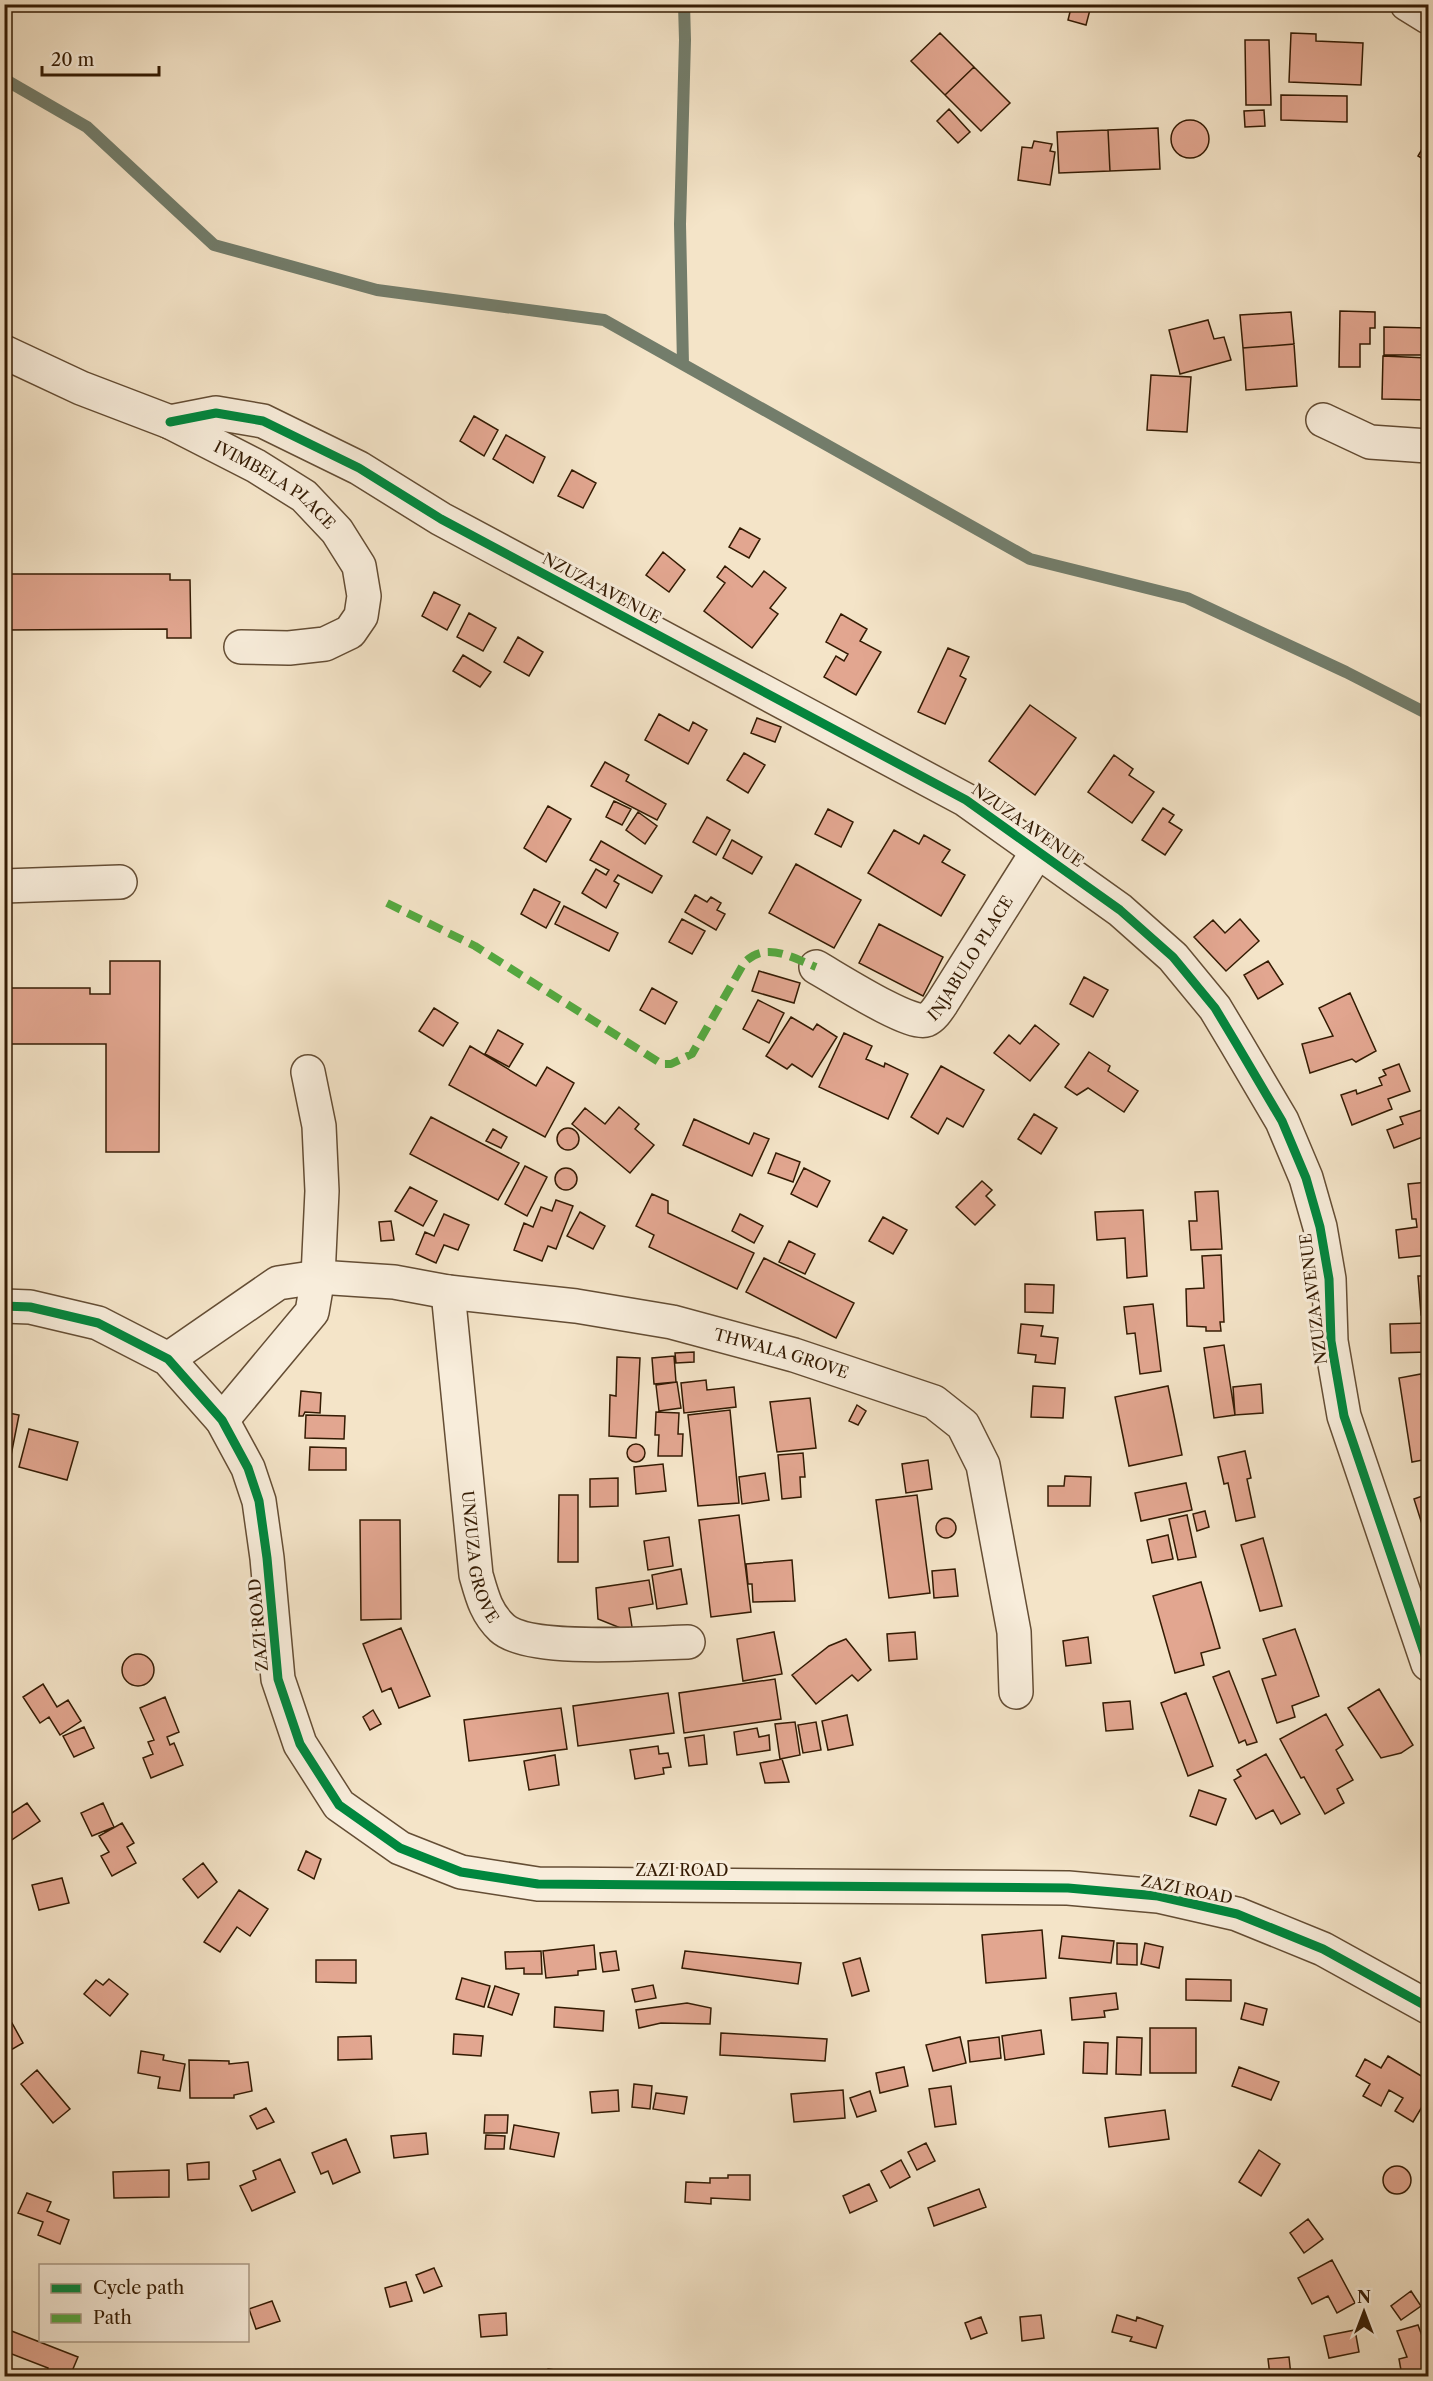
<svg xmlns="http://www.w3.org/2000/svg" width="1433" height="2381" viewBox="0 0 1433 2381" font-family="'Libre Caslon Text',serif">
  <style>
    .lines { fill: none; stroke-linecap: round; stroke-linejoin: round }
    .stream { stroke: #737d6b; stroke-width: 12 }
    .building { fill: #e2a690; stroke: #341b03; stroke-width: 1.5 }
    .minor-casing { stroke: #644d34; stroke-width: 36 }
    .minor { stroke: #f8eddb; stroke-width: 33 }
    .quiet { stroke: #54a940; stroke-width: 8; stroke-dasharray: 15 8; stroke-linecap: butt }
    .cycleway-casing { stroke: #f8eddb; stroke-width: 13 }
    .cycleway { stroke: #00873e; stroke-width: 9 }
    .labels { text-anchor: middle; stroke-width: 6; stroke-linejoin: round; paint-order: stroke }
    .street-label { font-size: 16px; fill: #341b03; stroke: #f8eddb }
  </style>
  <rect width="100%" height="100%" fill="#f4e4c8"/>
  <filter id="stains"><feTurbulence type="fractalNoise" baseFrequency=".00333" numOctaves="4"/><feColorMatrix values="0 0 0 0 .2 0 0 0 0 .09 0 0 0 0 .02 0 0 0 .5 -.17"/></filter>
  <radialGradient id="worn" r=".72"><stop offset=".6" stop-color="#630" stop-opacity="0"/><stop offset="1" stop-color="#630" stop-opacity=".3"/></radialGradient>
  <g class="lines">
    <!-- stream -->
    <path class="stream" d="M4 79 87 127 214 245 377 290 604 320 1030 559 1187 598 1346 672 1428 714
      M683 364 680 224 685 40 684 4"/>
  </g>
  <!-- building -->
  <path class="building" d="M1072 4 1091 6 1086 25 1068 20Z
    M1127 4H1150L1147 11Z
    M940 33 974 67 945 95 911 61Z
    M1291 33 1316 34V41L1363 43 1361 85 1289 82Z
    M1245 40H1269L1271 105H1246Z
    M974 67 1010 103 981 131 945 95Z
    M1281 95 1347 96V122L1281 120Z
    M949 109 970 132 958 143 937 121Z
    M1264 110 1265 126 1245 127 1244 111Z
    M1171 139a19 19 0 1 1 38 0a19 19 0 1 1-38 0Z
    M1158 128 1160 169 1110 171 1108 130Z
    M1108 130 1110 171 1059 173 1057 132Z
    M1428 139V162L1418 156Z
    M1034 141 1052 144 1050 151 1055 152 1050 185 1018 180 1022 147 1032 148Z
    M1340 311 1375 312V328H1370V344H1360V367H1339Z
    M1291 312 1294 344 1243 348 1240 315Z
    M1208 320 1214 339 1224 337 1231 360 1180 374 1169 330Z
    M1384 327 1428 328V355H1384Z
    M1294 344 1297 386 1246 390 1243 348Z
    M1383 356 1428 358V400L1382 399Z
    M1151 375 1191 377 1187 432 1147 430Z
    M474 416 498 430 484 456 460 441Z
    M506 435 545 457 533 483 493 459Z
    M572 470 596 483 583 508 558 496Z
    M740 528 760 539 749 558 729 547Z
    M663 552 685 570 669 592 646 575Z
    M725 566 752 587 764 571 786 588 770 608 778 614 752 648 704 611 725 583 717 577Z
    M4 574H170V580H190L191 638H167V629L4 630Z
    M434 592 460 605 447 630 422 616Z
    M469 613 496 628 483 651 457 637Z
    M841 614 867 629 860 641 881 652 856 695 824 677 836 656 844 661 848 654 826 642Z
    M518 637 543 652 529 676 504 662Z
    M948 648 969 657 960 676 966 679 945 724 918 712Z
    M463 655 491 672 480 687 453 671Z
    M1030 705 1076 738 1035 795 989 761Z
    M659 714 689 731 693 722 707 730 688 764 645 740Z
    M757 718 781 727 775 742 751 733Z
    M744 753 765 765 748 793 727 780Z
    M1114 755 1133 769 1129 775 1154 792 1132 823 1088 792Z
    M605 762 629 775 626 781 666 804 657 820 591 786Z
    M614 801 631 809 622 825 606 817Z
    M548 806 571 819 546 862 524 848Z
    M1163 808 1174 815 1169 822 1182 830 1165 855 1142 840Z
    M828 809 853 822 841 847 815 834Z
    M638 812 657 826 645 844 626 830Z
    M707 817 730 830 716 855 693 842Z
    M894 830 919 844 924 835 950 850 942 862 965 875 941 916 868 873Z
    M732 840 762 857 752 874 723 858Z
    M601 841 662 876 652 893 618 875 614 881 619 884 606 908 582 893 596 869 606 875 609 870 590 860Z
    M796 864 861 900 834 948 769 913Z
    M534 889 560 902 546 928 521 914Z
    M695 895 707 902 711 897 721 903 717 910 725 914 716 930 685 912Z
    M564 906 618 933 609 951 555 924Z
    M682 919 705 931 692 954 669 942Z
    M1240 919 1259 941 1226 971 1194 937 1213 920 1225 933Z
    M879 924 943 957 923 996 859 963Z
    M110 961H160L159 1152H106V1044H4V988H90V994H110Z
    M1268 961 1283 984 1258 999 1244 975Z
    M759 971 800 983 794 1003 752 991Z
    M1084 977 1108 990 1093 1017 1070 1004Z
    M652 988 677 1002 665 1024 640 1010Z
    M1350 993 1376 1051 1356 1062 1352 1059 1310 1073 1302 1044 1333 1036 1319 1008Z
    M758 1000 784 1013 769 1043 743 1029Z
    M434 1008 458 1023 443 1046 419 1031Z
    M791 1017 813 1030 817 1024 837 1037 812 1077 792 1064 787 1069 766 1056Z
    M1035 1025 1059 1044 1030 1081 994 1053 1009 1035 1020 1044Z
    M498 1030 523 1044 509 1067 485 1054Z
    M844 1033 872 1046 866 1059 884 1067 885 1063 908 1074 888 1119 819 1087Z
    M470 1046 536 1086 547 1067 574 1083 545 1137 449 1085Z
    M1089 1052 1110 1066 1108 1071 1138 1091 1124 1112 1088 1088 1077 1095 1065 1087Z
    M1399 1064 1410 1091 1388 1099 1392 1109 1352 1125 1341 1095 1356 1090 1357 1094 1382 1085 1379 1078 1386 1075 1383 1070Z
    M941 1066 984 1090 963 1127 947 1118 938 1134 911 1117Z
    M619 1107 639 1124 635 1129 654 1145 630 1173 572 1124 585 1108 605 1124Z
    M1422 1110 1428 1128V1135L1394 1148 1387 1130 1403 1124 1400 1117Z
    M1034 1114 1057 1128 1041 1154 1018 1139Z
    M431 1117 519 1163 498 1200 410 1154Z
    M694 1119 749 1144 754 1133 769 1139 752 1176 683 1145Z
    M557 1139a11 11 0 1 1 22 0a11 11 0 1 1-22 0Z
    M493 1129 507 1137 501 1148 486 1141Z
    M776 1153 800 1162 793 1182 768 1173Z
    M525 1166 547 1177 527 1216 505 1204Z
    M555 1179a11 11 0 1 1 22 0a11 11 0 1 1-22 0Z
    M804 1168 830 1181 817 1207 791 1194Z
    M982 1181 992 1190 986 1196 995 1205 975 1225 956 1207Z
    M1428 1182V1255L1399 1258 1396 1230 1417 1227 1416 1219H1412L1408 1184Z
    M410 1187 437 1201 423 1226 395 1211Z
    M1218 1191 1222 1249 1191 1250 1189 1221H1197L1195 1192Z
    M652 1194 668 1201V1213L754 1253 737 1289 649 1247 654 1235 636 1226Z
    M556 1200 573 1206 556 1249 548 1246 542 1261 514 1250 524 1223 533 1227 541 1207 552 1211Z
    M1143 1210 1147 1276 1127 1278 1125 1238 1097 1240 1095 1212Z
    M580 1212 605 1226 593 1249 567 1236Z
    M444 1214 469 1225 458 1250 444 1245 436 1263 416 1254 425 1232 434 1236Z
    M740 1214 763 1226 754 1243 732 1231Z
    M883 1217 907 1230 893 1254 869 1241Z
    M391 1221 394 1240 381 1241 379 1222Z
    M789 1241 815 1254 805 1274 779 1262Z
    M1221 1255 1224 1322H1220L1221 1331H1206V1327L1187 1326 1186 1289 1204 1288 1202 1256Z
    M764 1258 854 1303 836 1338 746 1292Z
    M1418 1276H1428V1314L1421 1315Z
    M1025 1284 1054 1285 1053 1313 1025 1312Z
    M1153 1304 1161 1371 1140 1374 1135 1333 1127 1334 1124 1307Z
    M1428 1323V1352L1391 1353 1390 1324Z
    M1021 1324 1043 1326 1041 1336 1058 1338 1055 1364 1035 1362 1036 1355 1018 1353Z
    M1224 1345 1235 1415 1214 1418 1204 1348Z
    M694 1352V1362L676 1363 675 1353Z
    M674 1356 676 1382 654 1384 652 1358Z
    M617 1357 640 1358 636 1438 609 1436 610 1395 616 1396Z
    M1421 1374 1422 1381 1428 1380V1459L1412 1462 1399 1378Z
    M706 1380 707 1390 734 1387 736 1407 684 1413 681 1383Z
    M677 1382 681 1408 659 1411 656 1385Z
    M1261 1384 1263 1413 1235 1415 1233 1387Z
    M1033 1386 1065 1388 1063 1418 1031 1417Z
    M1168 1386 1182 1455 1129 1466 1115 1397Z
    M301 1391 321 1393 320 1413 305 1412 303 1416H299Z
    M810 1398 816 1448 777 1452 770 1402Z
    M857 1405 866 1411 858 1425 849 1421Z
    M730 1410 739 1503 698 1506 688 1415Z
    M4 1412 19 1415 4 1491Z
    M656 1412 679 1413 678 1434H683L682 1456H658L659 1435H655Z
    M306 1415 345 1416 344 1439 305 1438Z
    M29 1429 78 1442 67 1480 19 1467Z
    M627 1453a9 9 0 1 1 18 0a9 9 0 1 1-18 0Z
    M310 1447 346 1448V1470H309Z
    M1245 1451 1251 1478 1247 1479 1255 1517 1236 1521 1228 1483 1224 1484 1218 1457Z
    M803 1453 805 1477H800L801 1497 782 1499 778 1455Z
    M928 1460 932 1489 906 1493 902 1464Z
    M663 1464 666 1491 636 1494 634 1467Z
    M765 1473 769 1500 742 1504 739 1477Z
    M1065 1476 1091 1477 1090 1506H1048V1486H1064Z
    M618 1478V1506L590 1507V1479Z
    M1186 1483 1192 1510 1141 1521 1135 1493Z
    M1428 1494V1543L1414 1499Z
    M559 1495H578V1562H558Z
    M917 1495 930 1593 889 1598 876 1500Z
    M1205 1511 1209 1527 1197 1531 1193 1514Z
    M739 1515 751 1612 711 1617 699 1520Z
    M1187 1515 1196 1557 1178 1560 1169 1519Z
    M936 1528a10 10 0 1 1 20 0a10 10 0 1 1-20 0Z
    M360 1520H400L401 1619 361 1620Z
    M1168 1535 1173 1559 1152 1563 1147 1540Z
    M669 1537 673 1566 648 1570 644 1541Z
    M1263 1538 1282 1606 1260 1611 1241 1545Z
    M792 1560 795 1601 753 1602 752 1584H748L746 1564Z
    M681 1569 687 1604 657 1609 652 1575Z
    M955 1569 958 1596 934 1598 932 1571Z
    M649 1580 653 1604 629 1608 633 1633 598 1619 596 1588Z
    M1201 1582 1220 1648 1201 1653 1204 1665 1175 1673 1153 1596Z
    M401 1628 430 1696 399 1708 391 1688 382 1692 363 1644Z
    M1295 1629 1319 1696 1292 1706 1295 1717 1277 1723 1262 1679 1276 1675 1263 1639Z
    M774 1632 782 1674 743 1681 737 1639Z
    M915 1632 917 1659 889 1661 887 1634Z
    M1088 1637 1091 1663 1066 1666 1063 1641Z
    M846 1639 871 1670 858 1681 852 1675 816 1704 792 1675 829 1646Z
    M122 1670a16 16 0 1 1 32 0a16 16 0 1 1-32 0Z
    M1229 1671 1257 1742 1247 1745 1245 1740 1239 1743 1213 1677Z
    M775 1679 781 1719 684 1733 679 1693Z
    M43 1684 57 1707 68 1700 81 1721 60 1735 49 1717 40 1723 23 1697Z
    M1379 1689 1413 1745 1401 1753 1381 1758 1348 1708Z
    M668 1693 674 1733 578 1746 573 1706Z
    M1186 1693 1213 1766 1188 1776 1161 1703Z
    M165 1697 179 1732 167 1737 170 1745 174 1743 183 1765 151 1778 143 1758 153 1754 148 1742 154 1740 140 1708Z
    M1130 1701 1133 1729 1106 1731 1103 1703Z
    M561 1708 567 1749 469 1761 464 1720Z
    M373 1710 381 1724 370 1730 363 1717Z
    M1326 1714 1343 1745 1336 1750 1353 1780 1337 1789 1344 1803 1325 1814 1304 1777 1301 1778 1280 1739Z
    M847 1715 853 1745 828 1750 822 1721Z
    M795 1722 800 1755 780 1759 775 1724Z
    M816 1722 821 1750 803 1753 798 1725Z
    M84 1727 94 1748 74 1757 63 1736Z
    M757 1728 759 1737 769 1735 770 1750 737 1755 734 1732Z
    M704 1735 707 1764 689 1766 685 1738Z
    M658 1746 659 1754 668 1753 671 1767 663 1768 664 1774 635 1779 630 1750Z
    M1266 1754 1300 1814 1281 1824 1273 1810 1256 1819 1234 1780 1241 1776 1237 1770Z
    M555 1755 559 1785 529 1790 524 1761Z
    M782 1759 789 1782 765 1783 760 1763Z
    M1199 1790 1226 1799 1216 1825 1190 1816Z
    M27 1803 40 1821 4 1845V1818Z
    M103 1803 114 1827 92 1836 81 1813Z
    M122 1823 134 1843 127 1847 136 1863 112 1876 101 1856 109 1852 99 1836Z
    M306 1851 321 1859 314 1879 298 1870Z
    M203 1863 217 1882 198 1898 183 1879Z
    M62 1878 69 1903 39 1910 32 1885Z
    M239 1890 268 1909 250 1936 237 1927 220 1952 204 1942Z
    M1042 1930 1046 1978 986 1983 982 1935Z
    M1062 1936 1114 1941 1111 1963 1059 1958Z
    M1117 1943 1137 1944V1965L1117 1964Z
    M1145 1943 1163 1947 1159 1968 1141 1964Z
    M594 1945 596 1969 578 1971V1975L546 1978 543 1951Z
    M541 1951 542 1974H524V1968L506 1969 505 1952Z
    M616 1951 619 1970 603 1972 600 1953Z
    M685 1951 801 1963 798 1984 682 1968Z
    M860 1958 869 1991 852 1996 843 1963Z
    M316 1960H356V1983L316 1982Z
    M462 1978 490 1986 484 2007 456 1999Z
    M109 1979 128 1994 110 2016 84 1994 96 1980 103 1985Z
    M1186 1979 1231 1980V2001L1186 2000Z
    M653 1985 656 1998 635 2002 632 1989Z
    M495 1986 519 1994 512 2015 488 2007Z
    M1116 1993 1118 2009 1104 2011 1105 2017 1072 2020 1070 1998Z
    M687 2003 711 2008 710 2024 661 2023 639 2028 636 2010Z
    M1245 2003 1267 2009 1263 2025 1241 2019Z
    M555 2007 604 2011 603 2031 554 2027Z
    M4 2016 9 2025 12 2023 23 2043 4 2054Z
    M1150 2028H1196V2073H1150Z
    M1041 2030 1044 2054 1005 2060 1002 2036Z
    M721 2033 827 2039 825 2061 720 2055Z
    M454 2034 483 2036 481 2056 453 2054Z
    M371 2036 372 2059 338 2060V2037Z
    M960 2037 966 2063 933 2071 926 2045Z
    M999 2037 1001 2058 970 2062 968 2041Z
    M1117 2037 1142 2038 1141 2075 1116 2074Z
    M1084 2042 1108 2043 1107 2074 1083 2073Z
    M141 2051 164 2055 163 2060 185 2064 180 2091 158 2088 160 2077 138 2073Z
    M1388 2056 1428 2080V2101L1426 2100 1413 2122 1395 2111 1403 2098 1389 2090 1381 2106 1363 2096 1370 2084 1356 2076 1365 2059 1381 2068Z
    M189 2060 229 2061V2064L248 2062 252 2091 234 2095V2098H190Z
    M904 2067 908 2086 880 2093 876 2073Z
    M1239 2067 1279 2082 1271 2100 1232 2086Z
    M37 2070 70 2109 53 2123 21 2084Z
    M634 2084 652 2086 650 2109 632 2107Z
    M951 2086 956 2124 935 2127 929 2089Z
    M618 2090 619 2111 592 2113 590 2092Z
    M843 2090 845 2118 794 2122 791 2094Z
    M870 2091 876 2111 857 2117 850 2098Z
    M656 2093 687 2097 684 2114 653 2109Z
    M266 2108 274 2122 257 2129 250 2116Z
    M1165 2110 1169 2139 1109 2147 1105 2118Z
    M485 2115H508L507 2133H484Z
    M514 2125 559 2133 554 2157 510 2149Z
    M426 2133 428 2154 394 2158 391 2136Z
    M486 2135 505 2136 504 2149H485Z
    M346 2139 360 2172 333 2184 328 2171 321 2174 312 2153Z
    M926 2143 935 2161 917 2170 908 2152Z
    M1259 2150 1280 2164 1261 2196 1239 2182Z
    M280 2159 295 2192 252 2211 240 2186 256 2179 253 2171Z
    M901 2160 910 2177 890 2188 881 2171Z
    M209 2162V2179L188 2180 187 2164Z
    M1383 2180a14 14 0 1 1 28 0a14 14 0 1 1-28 0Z
    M169 2170V2197L114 2198 113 2172Z
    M728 2175H750V2200L711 2198V2204L685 2202 686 2182 710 2183V2178H728Z
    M869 2184 877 2201 850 2213 843 2196Z
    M979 2189 986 2207 934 2226 928 2208Z
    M27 2193 51 2202 47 2211 69 2220 60 2244 38 2235 43 2222 18 2213Z
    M1308 2219 1323 2239 1304 2253 1290 2233Z
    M1332 2260 1355 2303 1337 2313 1328 2296 1312 2304 1298 2278Z
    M434 2268 442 2286 424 2293 416 2275Z
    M406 2282 412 2301 390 2307 385 2288Z
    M1411 2291 1421 2306 1401 2320 1391 2306Z
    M272 2301 280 2321 256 2329 249 2309Z
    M506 2313 507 2335 481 2337 479 2315Z
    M1041 2315 1044 2338 1022 2341 1020 2317Z
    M1117 2315 1136 2321 1137 2317 1163 2326 1156 2348 1130 2341 1132 2337 1112 2332Z
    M981 2317 987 2333 971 2339 965 2323Z
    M1418 2325 1428 2352V2376H1402L1399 2359 1407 2357 1397 2331Z
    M9 2330 78 2357 70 2376H58L47 2372 48 2368 4 2351V2342Z
    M1355 2330 1359 2352 1329 2358 1324 2336Z
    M1289 2357 1291 2376H1270L1268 2359Z
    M548 2369 569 2372V2376H547Z"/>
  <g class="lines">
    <defs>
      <g id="minor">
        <path d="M1407 4 1428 17"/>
        <path id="s1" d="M4 352 81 388 170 422 256 466 304 496 337 531 359 566 364 596 361 616 350 632 325 644 289 648 241 647"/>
        <path d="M1323 420 1370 442 1428 446"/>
        <path d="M170 422 216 413 263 421 359 468 441 519 966 800 1120 910 1173 957 1215 1008 1236 1043 1282 1121 1306 1178 1320 1227 1329 1279 1331 1341 1344 1416 1428 1664"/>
        <path d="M4 886 120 882"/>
        <path id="s2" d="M816 967C834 977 910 1026 926 1020 933 1017 938 1009 942 1003L1039 849"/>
        <path id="s3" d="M448 1292 476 1575C482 1596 486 1613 502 1628 529 1653 649 1643 688 1642"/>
        <path d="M4 1306 30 1307 98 1323 168 1359 222 1420 248 1468 259 1501 267 1558 278 1679 300 1744 339 1805 400 1848 461 1872 538 1884 1068 1888 1158 1896 1237 1914 1323 1949 1428 2007"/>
        <path id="s4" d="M168 1359 278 1283 318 1277 394 1282 448 1292 576 1306 672 1322 794 1355 934 1402 963 1425 983 1465 1014 1632 1016 1692"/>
        <path d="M222 1420 312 1312 318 1277 322 1191 319 1126 308 1072"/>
      </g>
    </defs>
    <!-- minor casing -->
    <use href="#minor" class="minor-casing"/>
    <!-- minor -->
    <use href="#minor" class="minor"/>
    <!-- quiet -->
    <path class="quiet" d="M387 903 475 946 662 1064H671L692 1054 744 963C765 941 791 957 816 967"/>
    <defs>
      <path id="cycleway" d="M170 422 216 413 263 421 359 468 441 519 966 800 1120 910 1173 957 1215 1008 1236 1043 1282 1121 1306 1178 1320 1227 1329 1279 1331 1341 1344 1416 1428 1664
        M4 1306 30 1307 98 1323 168 1359 222 1420 248 1468 259 1501 267 1558 278 1679 300 1744 339 1805 400 1848 461 1872 538 1884 1068 1888 1158 1896 1237 1914 1323 1949 1428 2007"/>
    </defs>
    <!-- cycleway casing -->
    <use href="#cycleway" class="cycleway-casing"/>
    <!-- cycleway -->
    <use href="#cycleway" class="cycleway"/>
  </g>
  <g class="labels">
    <!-- street labels -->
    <g class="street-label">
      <text dy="6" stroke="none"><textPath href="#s1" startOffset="303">IVIMBELA PLACE</textPath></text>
      <text transform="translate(602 588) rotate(28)" y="6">NZUZA AVENUE</text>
      <text transform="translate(1028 825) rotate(35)" y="6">NZUZA AVENUE</text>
      <text dy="6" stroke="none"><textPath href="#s2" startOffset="200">INJABULO PLACE</textPath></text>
      <text transform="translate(1313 1299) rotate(-97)" y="6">NZUZA AVENUE</text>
      <text dy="6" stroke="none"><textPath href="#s4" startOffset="645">THWALA GROVE</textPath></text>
      <text dy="6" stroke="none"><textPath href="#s3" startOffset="267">UNZUZA GROVE</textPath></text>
      <text transform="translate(258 1625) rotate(-95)" y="6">ZAZI ROAD</text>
      <text x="682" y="1876">ZAZI ROAD</text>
      <text transform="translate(1187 1889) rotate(11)" y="6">ZAZI ROAD</text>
    </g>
  </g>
  <!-- margin -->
  <rect width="1433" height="2381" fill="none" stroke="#f4e4c8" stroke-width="24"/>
  <rect x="6" y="6" width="1421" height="2369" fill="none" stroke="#341b03" stroke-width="3"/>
  <rect x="12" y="12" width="1409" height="2357" fill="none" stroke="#341b03" stroke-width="1.5"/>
  <!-- legend -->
  <rect x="39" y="2264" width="210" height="78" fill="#f8eddb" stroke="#aa9985" stroke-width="1.5"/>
  <rect x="51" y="2284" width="30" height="9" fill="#00873e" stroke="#aa9985" stroke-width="1.5"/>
  <text x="93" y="2294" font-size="18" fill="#341b03">Cycle path</text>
  <rect x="51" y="2314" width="30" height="9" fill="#54a940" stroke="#aa9985" stroke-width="1.5"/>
  <text x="93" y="2324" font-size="18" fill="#341b03">Path</text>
  <!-- north arrow -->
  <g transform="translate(1364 2312)" stroke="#f8eddb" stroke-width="4.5" paint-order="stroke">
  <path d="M0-4.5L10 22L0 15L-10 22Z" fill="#341b03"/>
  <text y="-9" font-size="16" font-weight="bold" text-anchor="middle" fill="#341b03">N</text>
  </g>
  <!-- scale -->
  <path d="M42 66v9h117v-9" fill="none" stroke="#341b03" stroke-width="3"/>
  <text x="51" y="66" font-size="18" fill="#341b03" stroke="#f8eddb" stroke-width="4.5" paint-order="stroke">20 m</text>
  <rect width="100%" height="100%" filter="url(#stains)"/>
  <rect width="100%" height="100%" fill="url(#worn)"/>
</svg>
